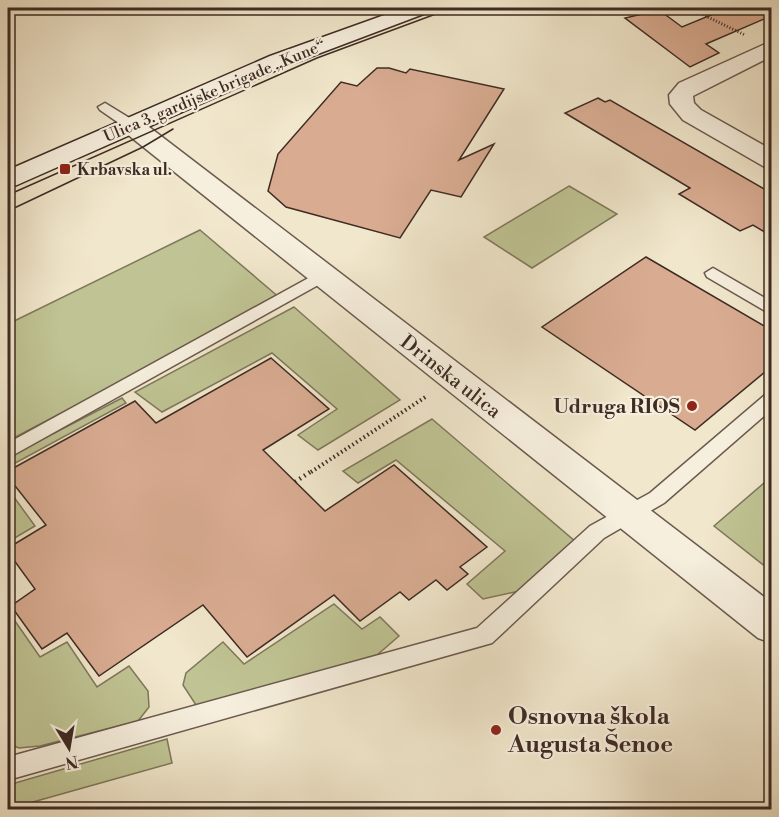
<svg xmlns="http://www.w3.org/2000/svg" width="779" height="817" viewBox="0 0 779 817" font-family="'Libre Bodoni',serif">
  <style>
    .green { fill: #c0c494; stroke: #7f785c; stroke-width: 1.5 }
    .building { fill: #d9ac92; stroke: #3e2b24; stroke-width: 1.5 }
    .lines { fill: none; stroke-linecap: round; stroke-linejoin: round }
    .lane-casing { stroke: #6b5a4e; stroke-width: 3 }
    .street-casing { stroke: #6b5a4e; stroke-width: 3 }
    .secondary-casing { stroke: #3e2b24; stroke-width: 3 }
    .path-far2 { stroke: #3e2b24; stroke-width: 3; stroke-dasharray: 1 2; stroke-linecap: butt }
    .path-far1 { stroke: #3e2b24; stroke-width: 4; stroke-dasharray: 1.5 3; stroke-linecap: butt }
    .path { stroke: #3e2b24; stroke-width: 4.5; stroke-dasharray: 1.5 4; stroke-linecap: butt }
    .lane { fill: #f6efde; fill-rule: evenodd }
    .street { fill: #f6efde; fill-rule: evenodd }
    .secondary { fill: #f6efde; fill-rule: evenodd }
    .tram { stroke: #3e2b24; stroke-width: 1.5 }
    .poi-dot { fill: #8f2418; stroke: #f6efde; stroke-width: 2 }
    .labels { text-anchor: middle; stroke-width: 4.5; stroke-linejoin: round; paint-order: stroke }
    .far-street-label { font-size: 16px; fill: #3e2b24; stroke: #f6efde }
    .far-poi-label { font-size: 16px; font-weight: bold; fill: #3e2b24; stroke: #f6efde; text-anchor: start }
    .street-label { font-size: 20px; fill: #3e2b24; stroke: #f6efde }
    .poi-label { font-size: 20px; font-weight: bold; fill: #3e2b24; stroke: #f6efde; text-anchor: end }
    .near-poi-label { font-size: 24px; font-weight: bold; fill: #3e2b24; stroke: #f6efde; text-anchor: start }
  </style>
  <rect width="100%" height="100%" fill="#f1e7cc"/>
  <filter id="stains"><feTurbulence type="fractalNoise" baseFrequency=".00333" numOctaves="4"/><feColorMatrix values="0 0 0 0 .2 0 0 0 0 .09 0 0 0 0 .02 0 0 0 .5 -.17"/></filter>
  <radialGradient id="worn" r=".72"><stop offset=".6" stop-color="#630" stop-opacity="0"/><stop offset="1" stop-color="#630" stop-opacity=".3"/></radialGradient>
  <!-- green -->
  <path class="green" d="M569 186 617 214 532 268 484 237Z
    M200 230 280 298 8 441V324Z
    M294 307 400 400 318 450 298 435 337 409 272 353 162 412 135 392Z
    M122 398 126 403 8 467V457Z
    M432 419 583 548 524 590 483 599 467 584 505 551 396 460 358 483 343 471Z
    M771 477V571L714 526Z
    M8 489 35 526 8 542Z
    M334 604 362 629 380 617 399 636 377 655 207 706 196 705 183 685 186 673 223 642 244 664Z
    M8 611 40 657 67 642 97 687 129 666 148 691 149 707 138 721 40 746 19 748 8 744Z
    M167 739 172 763 8 809V785Z"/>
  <!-- building -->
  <path class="building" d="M728 8H771V16L706 44 719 53 690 67 625 18 659 10 682 27Z
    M377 68H389L406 73 410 69 504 89 459 160 494 144 461 197 431 190 400 238 286 207 268 191 278 154 341 82 357 86Z
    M598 98 605 102 610 100 771 193V236L753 225 740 231 679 194 690 188 565 113Z
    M646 257 771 330V367L695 430 542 327Z
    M271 358 329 409 263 450 325 511 394 465 487 547 460 567 468 574 447 590 436 580 409 600 400 592 360 621 334 595 247 657 203 605 99 676 67 633 42 649 11 606 35 589 8 552V548L46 525 8 477V471L135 401 156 423Z"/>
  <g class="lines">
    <defs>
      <path id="lane" d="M105 103 136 122 138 125 136 128H126L100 110 98 107Z
        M713 268 772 302V315L707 277 705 273Z
        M323 270 331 275 329 279 8 458V443Z
        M772 393V409L664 503 604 538 492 643 8 780V757L477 628 590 526 650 493 766 394Z"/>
      <path id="street" d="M772 41V56L693 96 694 103 701 110 772 150V169L763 166 683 120 670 104 669 95 679 83Z
        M131 118 140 120 772 603V643L758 638 122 130 119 125 122 120Z"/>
      <path id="secondary" d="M404 8H432L429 12 286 66 17 185 8 187V170L270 56Z"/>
    </defs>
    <!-- lane casing -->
    <use href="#lane" class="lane-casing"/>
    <!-- street casing -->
    <use href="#street" class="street-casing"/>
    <!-- secondary casing -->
    <use href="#secondary" class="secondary-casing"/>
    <!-- path-far2 -->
    <path class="path-far2" d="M689 8 745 35"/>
    <!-- path-far1 -->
    <path class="path-far1" d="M311 472 427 396"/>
    <!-- path -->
    <path class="path" d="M295 482 313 470"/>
    <!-- lane -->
    <use href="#lane" class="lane"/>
    <!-- street -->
    <use href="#street" class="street"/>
    <!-- secondary -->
    <use href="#secondary" class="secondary"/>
    <!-- tram -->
    <path class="tram" d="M8 195 317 58 452 8
      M8 211 143 147 173 129"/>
  </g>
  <!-- markers -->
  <g class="poi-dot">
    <rect x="59" y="163" width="12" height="12" rx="3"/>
    <circle cx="692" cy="406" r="6"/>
    <circle cx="496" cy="730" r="6"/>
  </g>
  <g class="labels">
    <!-- far-street labels -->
    <g class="far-street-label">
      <text transform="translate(214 90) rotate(-23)" y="6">Ulica 3. gardijske brigade „Kune“</text>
    </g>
    <!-- far-poi labels -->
    <g class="far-poi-label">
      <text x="77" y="175">Krbavska ul.</text>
    </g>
    <!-- street labels -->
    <g class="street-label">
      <text transform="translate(451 376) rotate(38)" y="7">Drinska ulica</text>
    </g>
    <!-- poi labels -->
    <g class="poi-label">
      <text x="680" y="413">Udruga RIOS</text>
    </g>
    <!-- near-poi labels -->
    <g class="near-poi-label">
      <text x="508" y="724">Osnovna škola<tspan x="508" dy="28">Augusta Šenoe</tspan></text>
    </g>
  </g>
  <!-- margin -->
  <rect width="779" height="817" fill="none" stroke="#f1e7cc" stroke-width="30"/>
  <rect x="9" y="9" width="761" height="799" fill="none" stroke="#3e2b24" stroke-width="3"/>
  <rect x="15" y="15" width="749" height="787" fill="none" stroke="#3e2b24" stroke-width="1.5"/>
  <!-- north arrow -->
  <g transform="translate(69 748) rotate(169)" stroke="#f6efde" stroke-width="4.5" paint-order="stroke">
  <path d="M0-4.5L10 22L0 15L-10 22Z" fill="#3e2b24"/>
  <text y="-9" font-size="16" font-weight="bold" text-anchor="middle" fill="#3e2b24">N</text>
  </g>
  <rect width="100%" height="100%" filter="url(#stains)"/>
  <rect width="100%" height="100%" fill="url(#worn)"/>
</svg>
